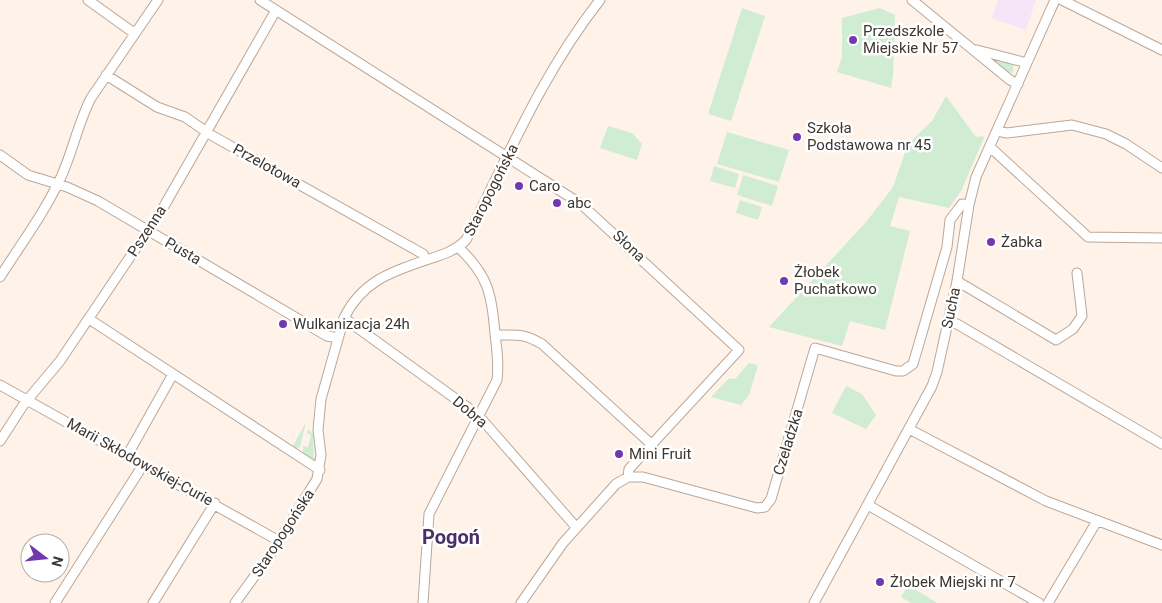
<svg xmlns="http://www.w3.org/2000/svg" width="1162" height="603" viewBox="0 0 1162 603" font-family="Roboto,sans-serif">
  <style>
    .industrial { fill: #f4e5f8 }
    .green { fill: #d0ecd3 }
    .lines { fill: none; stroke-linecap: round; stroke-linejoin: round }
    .minor-casing { stroke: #baa798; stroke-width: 11 }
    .minor { stroke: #fff; stroke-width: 9 }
    .poi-dot { fill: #7238ae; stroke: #fff; stroke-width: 2 }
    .labels { text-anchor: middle; stroke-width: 5; stroke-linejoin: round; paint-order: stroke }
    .poi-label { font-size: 15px; fill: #3e3630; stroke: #fff; text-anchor: start }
    .street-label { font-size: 15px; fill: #3e3630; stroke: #fff }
    .district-label { font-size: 20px; font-weight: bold; fill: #4a306b; stroke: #fff }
  </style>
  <rect width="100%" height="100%" fill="#fff3e9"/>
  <!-- industrial -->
  <path class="industrial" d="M998 0H1036L1026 30 992 18Z"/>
  <!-- green -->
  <path class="green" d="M742 8 765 16 731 121 708 114Z
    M880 8 895 15 893 75 891 88 837 72 842 57V18Z
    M996 59 1013 65V73L1005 71 994 63Z
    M946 96 976 137 983 136 984 138 961 191 949 208 899 197 890 226 910 231 885 330 850 321 842 346 769 327 866 222 893 187 908 144 932 121Z
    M608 126 632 133 642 144 637 160 600 148Z
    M727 132 789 150 779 182 717 164Z
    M714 166 739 174 735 188 710 181Z
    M743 175 778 186 772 206 737 195Z
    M740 200 762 207 758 220 736 213Z
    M749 363 758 365 749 395 741 405 711 397 729 378 735 379Z
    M846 386 862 394 876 415 866 429 832 413Z
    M306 422 300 447 296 448 293 446Z
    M308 429 313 434 314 461 303 454V446L308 447 311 435 307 433Z
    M908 585 936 602V603H911L901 597Z"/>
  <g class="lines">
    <defs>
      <path id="minor" d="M88 0 134 33
        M260 0 581 204 739 350 629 469 628 477
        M912 0 1010 80 1018 84
        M1062 0 1162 50
        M977 50 1027 63
        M106 75 157 107 185 117 211 135 423 254 426 260
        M997 131 1007 133 1072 125 1106 134 1126 144 1162 168
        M990 147 1088 237 1162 238
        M0 155 28 175 67 187 98 201 327 336 338 338
        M0 277C21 244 45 212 61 177 73 151 78 123 91 98L158 0
        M957 281 1056 340 1073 329 1082 316 1077 273
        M344 318 478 415 576 527
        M89 319 320 470
        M948 322 957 324 1162 444
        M496 335C517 335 523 333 542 344L651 444
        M0 385 279 541
        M909 429 1046 501 1162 545
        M0 441 24 404 60 361 163 208 276 10
        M127 456 173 374
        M868 505 1039 603
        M55 603 143 465
        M153 603 215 503
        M235 603 270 555 317 479 321 455 318 430 321 399 344 318C362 281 391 272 429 259 442 255 455 251 466 240 507 158 543 72 600 0
        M423 603 429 514 497 380C499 364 497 350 495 334 492 294 488 275 458 247
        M521 603 563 543 616 484 628 477H643L757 508 765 507 771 499 815 348 896 371H903L913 364 947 247 950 220 962 204 969 205
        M814 603 932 386 937 372 957 281 969 205 976 177 1055 0
        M1048 603 1097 521"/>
    </defs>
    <!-- minor casing -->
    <use href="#minor" class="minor-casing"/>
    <!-- minor -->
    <use href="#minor" class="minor"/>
  </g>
  <!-- markers -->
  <g class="poi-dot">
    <circle cx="853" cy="40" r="5"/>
    <circle cx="797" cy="137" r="5"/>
    <circle cx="519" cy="186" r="5"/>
    <circle cx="557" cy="203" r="5"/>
    <circle cx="991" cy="242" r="5"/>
    <circle cx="784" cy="281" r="5"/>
    <circle cx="283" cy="324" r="5"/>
    <circle cx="619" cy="454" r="5"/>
    <circle cx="880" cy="582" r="5"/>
  </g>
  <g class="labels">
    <!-- poi labels -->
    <g class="poi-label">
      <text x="863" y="36">Przedszkole<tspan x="863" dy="17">Miejskie Nr 57</tspan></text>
      <text x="807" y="133">Szkoła<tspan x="807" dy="17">Podstawowa nr 45</tspan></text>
      <text x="529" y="191">Caro</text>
      <text x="567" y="208">abc</text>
      <text x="1001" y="247">Żabka</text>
      <text x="794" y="277">Żłobek<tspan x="794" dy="17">Puchatkowo</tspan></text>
      <text x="293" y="329">Wulkanizacja 24h</text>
      <text x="629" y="459">Mini Fruit</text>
      <text x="890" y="587">Żłobek Miejski nr 7</text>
    </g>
    <!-- street labels -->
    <g class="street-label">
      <text transform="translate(267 166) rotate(29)" y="5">Przelotowa</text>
      <text transform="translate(491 190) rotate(-63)" y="5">Staropogońska</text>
      <text transform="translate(147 231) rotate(-57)" y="5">Pszenna</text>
      <text transform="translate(629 246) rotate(43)" y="5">Słona</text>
      <text transform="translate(183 251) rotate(30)" y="5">Pusta</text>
      <text transform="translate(951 308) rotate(-78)" y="5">Sucha</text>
      <text transform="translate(470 412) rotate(40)" y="5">Dobra</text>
      <text transform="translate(788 442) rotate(-73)" y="5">Czeladzka</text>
      <text transform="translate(140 462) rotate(29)" y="5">Marii Skłodowskiej-Curie</text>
      <text transform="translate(283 533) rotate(-57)" y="5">Staropogońska</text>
    </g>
    <!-- district labels -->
    <g class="district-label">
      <text x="451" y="544">Pogoń</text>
    </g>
  </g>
  <!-- north arrow -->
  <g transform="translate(45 558) rotate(106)"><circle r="24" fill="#ffffff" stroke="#b2afac"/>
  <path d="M0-4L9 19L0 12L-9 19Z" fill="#7238ae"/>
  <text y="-8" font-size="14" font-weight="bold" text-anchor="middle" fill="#3e3630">N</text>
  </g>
</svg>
